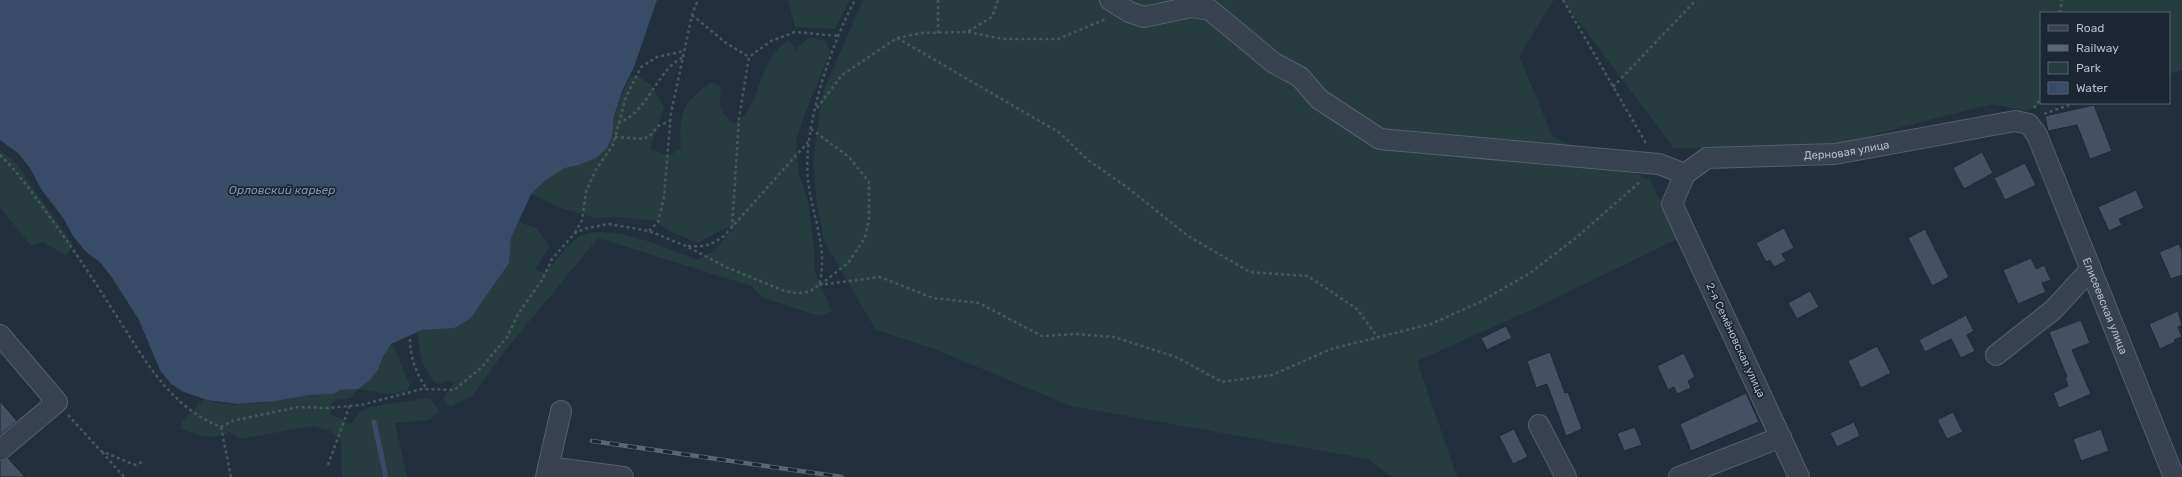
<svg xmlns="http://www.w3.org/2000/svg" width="2182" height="477" viewBox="0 0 2182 477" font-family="Rubik,sans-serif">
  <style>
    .green { fill: #263c3f }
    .water { fill: #394c67 }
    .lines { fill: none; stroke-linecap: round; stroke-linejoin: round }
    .stream { stroke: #394c67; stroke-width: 5 }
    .building { fill: #455162; stroke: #1f2835 }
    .minor-casing { stroke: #565f6c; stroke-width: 22 }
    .path { stroke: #44595c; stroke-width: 2.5; stroke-dasharray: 3 3; stroke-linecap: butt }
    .minor { stroke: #38414e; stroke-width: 20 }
    .rail-casing { stroke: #5a6575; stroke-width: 4.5 }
    .rail { stroke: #1d2633; stroke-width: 3; stroke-dasharray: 9; stroke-linecap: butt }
    .labels { text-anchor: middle; stroke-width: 3.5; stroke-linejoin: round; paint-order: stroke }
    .street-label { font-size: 11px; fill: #b4bcc9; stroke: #1d2633 }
    .water-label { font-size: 12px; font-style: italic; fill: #7c92b1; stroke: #1d2633 }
  </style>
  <rect width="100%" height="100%" fill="#242f3e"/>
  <!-- green -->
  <path class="green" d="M788 0H850L835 29 795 27Z
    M863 0H1554L1519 56 1553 137 1650 180 1679 238 1540 306 1417 361 1457 477H1392L1368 459 1071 406 932 348 876 330 824 241 817 205 813 161 822 94Z
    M1562 0H2182V70L2169 74V13H2041L2042 103 2026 111 1992 104 1821 148H1674Z
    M809 37 825 41 831 51 805 113 796 141 799 174 808 201 814 248 815 273 832 311 819 316 763 298 751 286 598 238 505 351 471 397 450 407 443 399 454 383 450 380 437 384C422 370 419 352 418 332L509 263 511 238 518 222 536 228 550 247 535 269 543 273C556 264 567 241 583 235 614 223 668 249 698 260L714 251 737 224 719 231 698 243 669 231 656 221 626 217 596 218 558 207 531 194 546 180 565 168 579 165 612 136C614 114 620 96 631 76L637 75 652 86 664 108 650 149 669 156 681 148C678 114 683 101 712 82L721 87C719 105 718 112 734 123 738 120 743 117 746 113 762 90 763 53 790 40L795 50Z
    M0 150 16 163 73 245 66 256 43 242 31 246 0 207Z
    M390 344C402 356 401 371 410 384L407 391 388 394 358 389 350 398 337 400 331 404 330 415 340 418 350 425 360 412 370 407 429 398 440 411 429 420 395 423 407 477H342L341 441 330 431 312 426 240 439 230 432C210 441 200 436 180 428L183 420 204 399C238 412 276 398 310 395 325 393 334 393 348 389 357 386 369 377 377 371 379 369 387 349 390 344Z"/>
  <!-- water -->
  <path class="water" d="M0 0H657L634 67 622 91 614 116 612 136 607 148 596 158 579 165 565 168 546 180 531 194 511 238 509 263 470 319 454 328 422 330 391 344 383 357 378 370 370 380 358 389 341 390 333 394 310 395 275 401 238 404 207 400 184 392 171 384 160 370 139 320 113 279 100 262 86 252 73 236 64 219 41 189 30 168 19 154 0 140Z"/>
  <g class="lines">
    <!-- stream -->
    <path class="stream" d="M374 422 386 477"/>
  </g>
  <!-- building -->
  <path class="building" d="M2094 105 2112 151 2090 159 2077 125 2048 131 2045 116Z
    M1982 152 1993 173 1964 189 1953 168Z
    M2025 163 2036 185 2005 200 1994 178Z
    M2136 190 2144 208 2119 219 2122 225 2109 231 2098 207Z
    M1784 228 1794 248 1782 254 1786 261 1774 267 1770 260 1766 262 1756 243Z
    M1925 229 1949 277 1932 286 1908 238Z
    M2179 244 2182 251V275L2171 279 2159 252Z
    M2031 258 2036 269 2044 265 2051 280 2042 283 2046 292 2018 304 2003 270Z
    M1810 291 1819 307 1797 319 1788 303Z
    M2178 311 2182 325 2178 327 2182 337 2174 340 2175 342 2160 349 2149 324Z
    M1966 315 1974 331 1967 335 1975 351 1961 358 1951 339 1925 352 1919 340Z
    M2081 320 2090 343 2072 350 2091 394 2059 408 2053 393 2068 386 2065 378 2067 377 2049 332Z
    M1506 326 1512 338 1487 350 1481 338Z
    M1877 346 1891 373 1861 388 1848 361Z
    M1550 352 1565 393 1568 392 1582 429 1566 436 1547 384 1536 388 1527 361Z
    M1684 353 1695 377 1688 381 1691 388 1677 394 1674 387 1668 390 1657 366Z
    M1746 393 1759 422 1691 451 1680 424Z
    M0 401 17 421 0 435Z
    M1953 412 1963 432 1947 439 1937 420Z
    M1854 422 1860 436 1837 447 1830 433Z
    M1635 427 1642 445 1624 451 1617 433Z
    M1514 429 1528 457 1513 464 1499 436Z
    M2101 429 2109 451 2081 461 2073 439Z
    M8 458 25 477H0V461Z"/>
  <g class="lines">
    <defs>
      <g id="minor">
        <path d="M1110 0 1129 12 1144 17 1191 7 1210 10 1274 63 1300 77 1319 99 1380 139 1659 164 1685 174"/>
        <path d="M0 335 57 402 0 450"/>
        <path d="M1996 355 2053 310 2091 269"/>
        <path d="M1539 425 1566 477"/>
        <path d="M548 467 623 477"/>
        <path d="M546 477 561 411"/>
        <path d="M1679 477 1781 437"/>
        <path id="s1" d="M1799 477 1672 204 1685 174 1707 158 1835 154 2015 121 2029 124 2037 135 2174 477"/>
      </g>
    </defs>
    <!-- minor casing -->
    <use href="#minor" class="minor-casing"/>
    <!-- path -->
    <path class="path" d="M1563 0 1647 145
      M2060 13 2062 0
      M692 15 726 43 749 57
      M968 32 1003 39H1058L1106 19
      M938 33V0
      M897 38 1060 133 1088 160 1128 188 1188 236 1250 272 1308 276 1357 309 1377 336
      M1613 87 1696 0
      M817 108 842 75 897 38 921 33 967 32 992 17 998 0
      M2034 108 2041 98
      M2044 114 2074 103
      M618 123C643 114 652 86 669 68 673 63 679 60 684 56
      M811 129 849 157 869 182V218L865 238 848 263 820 285
      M615 137 644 139 652 134 658 126 670 121
      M0 155C17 171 30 190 44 209 69 243 92 277 114 312 144 358 168 406 221 427L232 421 298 407 328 408 361 405 422 389 454 390 481 368 507 337 518 314 542 280 552 259 575 233 587 228 609 224 649 231 686 246 726 267 782 290 795 293 809 292 819 285C829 250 812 215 808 181 802 130 831 44 855 0
      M732 228 739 118 749 57 771 41 795 32 839 36
      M649 231 658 222 664 197 671 113 692 15 698 0
      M575 233 582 220 586 192 595 171 613 145 626 97 641 67 657 57 684 51
      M688 246C705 247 709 246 724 236L808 142
      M819 285 880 277 933 298 979 303 1042 336 1075 334 1114 337 1176 357 1222 382 1272 375 1331 349 1431 324 1480 302 1530 273 1577 237 1641 181
      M410 339C410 357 416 373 426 388
      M68 415 101 451 135 465 144 461
      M221 427 231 477
      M102 452 124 477
      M328 465 350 405"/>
    <!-- minor -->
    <use href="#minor" class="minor"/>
    <defs>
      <path id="rail" d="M592 441 842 477"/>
    </defs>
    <!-- rail casing -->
    <use href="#rail" class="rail-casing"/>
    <!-- rail -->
    <use href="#rail" class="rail"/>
  </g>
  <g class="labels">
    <!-- street labels -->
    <g class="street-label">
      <text dy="4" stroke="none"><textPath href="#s1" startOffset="501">Дерновая улица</textPath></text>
      <text dy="4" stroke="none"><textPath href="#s1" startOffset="884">Елисеевская улица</textPath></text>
      <text transform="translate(1736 340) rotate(65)" y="4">2-я Семёновская улица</text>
    </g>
    <!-- water labels -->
    <g class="water-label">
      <text x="282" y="194">Орловский карьер</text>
    </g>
  </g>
  <!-- legend -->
  <rect x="2040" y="12" width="130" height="92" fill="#1d2633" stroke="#59626f"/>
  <rect x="2048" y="25" width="20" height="6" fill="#38414e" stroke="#59626f"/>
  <text x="2076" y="32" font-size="12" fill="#b4bcc9">Road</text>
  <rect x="2048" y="45" width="20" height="6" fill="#5a6575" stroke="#59626f"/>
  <text x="2076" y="52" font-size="12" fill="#b4bcc9">Railway</text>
  <rect x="2048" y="62" width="20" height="12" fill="#263c3f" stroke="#59626f"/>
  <text x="2076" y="72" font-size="12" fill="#b4bcc9">Park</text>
  <rect x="2048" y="82" width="20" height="12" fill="#394c67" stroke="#59626f"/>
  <text x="2076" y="92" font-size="12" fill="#b4bcc9">Water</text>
</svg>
